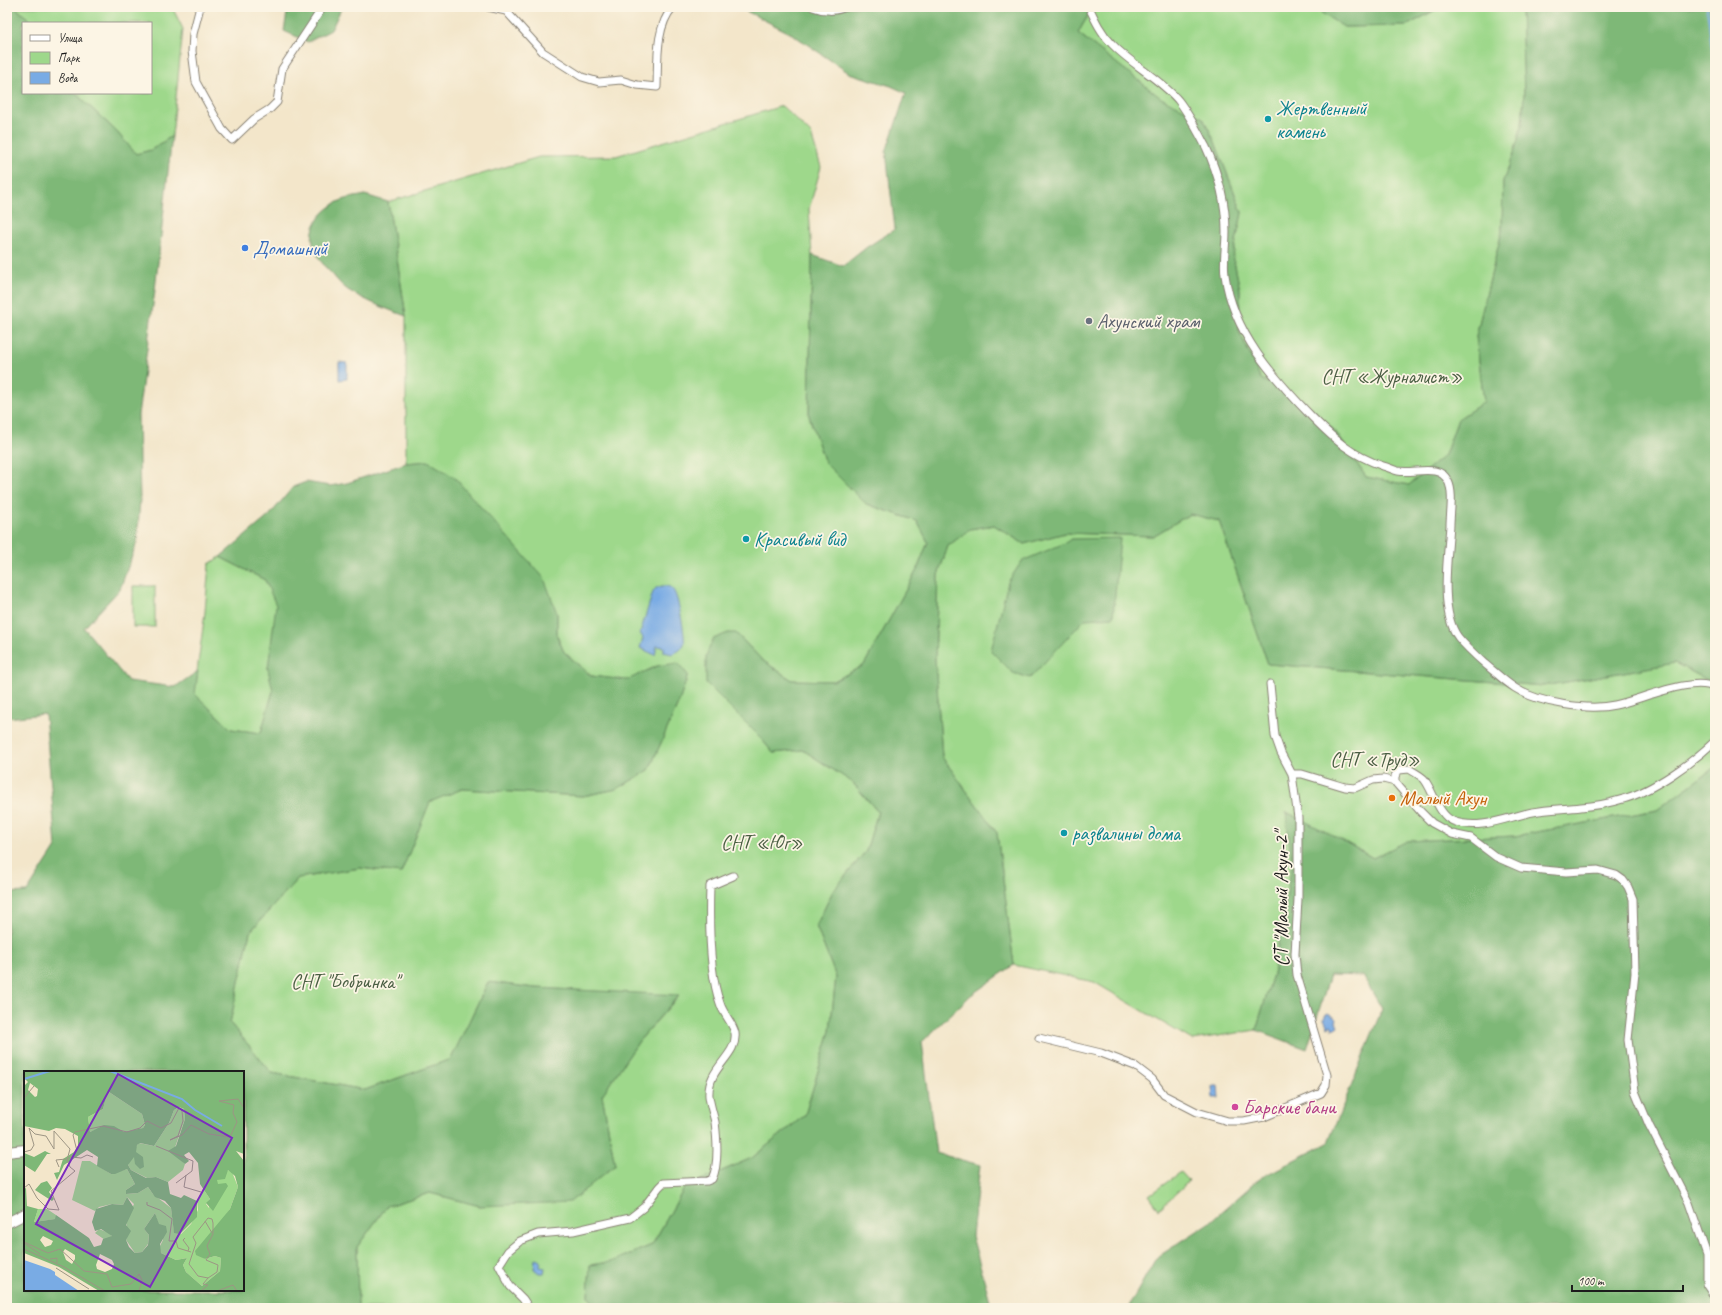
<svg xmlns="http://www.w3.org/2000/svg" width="1722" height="1315" viewBox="0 0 1722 1315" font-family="Caveat,sans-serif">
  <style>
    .green { fill: #9ed88b; stroke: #5d7a54 }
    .forest { fill: #7eb877; stroke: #4d6a4a; fill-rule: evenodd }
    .water { fill: #79abe4; stroke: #4a6480 }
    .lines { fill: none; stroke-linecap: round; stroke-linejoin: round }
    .stream { stroke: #79abe4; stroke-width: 2 }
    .street-casing { stroke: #888173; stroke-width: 9 }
    .secondary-casing { stroke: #888173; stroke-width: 12 }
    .street { stroke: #fff; stroke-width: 7 }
    .secondary { stroke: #fff; stroke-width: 10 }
    .culture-dot { fill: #0f9aa8; stroke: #fcf5e5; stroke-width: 1.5 }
    .shop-dot { fill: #3f7fe0; stroke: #fcf5e5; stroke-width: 1.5 }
    .worship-dot { fill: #6b7280; stroke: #fcf5e5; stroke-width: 1.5 }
    .food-dot { fill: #e8710a; stroke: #fcf5e5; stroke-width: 1.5 }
    .hotel-dot { fill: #d1479c; stroke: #fcf5e5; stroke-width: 1.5 }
    .labels { text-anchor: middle; stroke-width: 3.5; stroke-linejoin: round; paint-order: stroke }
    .culture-label { font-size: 20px; fill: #0d838f; stroke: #fcf5e5; text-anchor: start }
    .shop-label { font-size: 20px; fill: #366cbe; stroke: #fcf5e5; text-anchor: start }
    .worship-label { font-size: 20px; fill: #5b616d; stroke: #fcf5e5; text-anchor: start }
    .park-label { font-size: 20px; fill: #4a5e43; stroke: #fcf5e5 }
    .food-label { font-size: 20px; fill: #c56008; stroke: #fcf5e5; text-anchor: start }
    .street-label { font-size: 20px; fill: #1c1c1c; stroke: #fcf5e5 }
    .hotel-label { font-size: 20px; fill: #b23c85; stroke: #fcf5e5; text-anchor: start }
    .inset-river { fill: none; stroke: #79abe4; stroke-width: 2 }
    .inset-road { fill: none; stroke: #9d9584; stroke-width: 1 }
    .view { fill: #7b2cbf; fill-opacity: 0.15; stroke: #7b2cbf; stroke-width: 2 }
    .inset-edge { fill: none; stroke: #1c1c1c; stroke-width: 2 }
  </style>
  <rect width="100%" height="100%" fill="#fcf5e5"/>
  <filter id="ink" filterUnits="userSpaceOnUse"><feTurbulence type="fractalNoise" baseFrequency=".025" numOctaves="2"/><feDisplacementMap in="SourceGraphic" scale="8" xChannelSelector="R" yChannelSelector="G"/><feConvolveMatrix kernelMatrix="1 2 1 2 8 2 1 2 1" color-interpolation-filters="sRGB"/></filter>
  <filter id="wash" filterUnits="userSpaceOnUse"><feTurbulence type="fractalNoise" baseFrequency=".012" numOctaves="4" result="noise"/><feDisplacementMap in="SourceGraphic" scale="16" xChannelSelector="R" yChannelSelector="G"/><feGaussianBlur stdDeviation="0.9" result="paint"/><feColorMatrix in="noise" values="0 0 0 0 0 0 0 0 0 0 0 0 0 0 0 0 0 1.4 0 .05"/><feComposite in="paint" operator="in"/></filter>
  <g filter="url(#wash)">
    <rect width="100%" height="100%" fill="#f3e6ca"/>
    <!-- green -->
    <path class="green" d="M15 7H172L183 29 172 136 151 150 136 154 115 130 75 93H151V23H33Z
      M1103 7H1312L1344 27 1406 26 1441 7 1521 8 1524 94 1522 125 1514 154 1503 181 1502 231 1476 336 1484 402 1458 419 1445 455 1409 485 1366 477 1335 431 1306 402 1261 379 1239 331 1240 290 1233 256 1242 212 1215 142 1203 118 1161 99 1078 33 1090 12Z
      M782 106 811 134 821 167 809 209 812 255 809 416 825 463 866 504 917 521 928 542 917 570 864 665 834 681 792 680 762 660 736 633 759 736 773 753 803 750 852 782 878 812 866 851 833 891 816 926 836 977 830 1031 805 1115 752 1158 685 1187 652 1245 611 1262 590 1265 588 1297 601 1308H358L357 1247 387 1206 430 1193 480 1206 615 1165 602 1095 639 1041 679 996 535 988 488 982 451 1059 365 1090 272 1073 230 1023 250 932 298 878 360 868 401 873 430 801 462 789 583 796 617 789 649 770 679 702 688 675 657 666 627 681 592 676 564 652 557 636V613L428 461 406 463V316L388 202 539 157 616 156Z
      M1190 514 1219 521 1268 664 1544 686 1675 663 1715 684V767L1657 810 1515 836 1408 841 1373 858 1338 838 1286 812 1292 864 1273 974 1256 1030 1192 1040 1094 982 1014 965 997 833 942 757 935 659 938 575 948 546 970 529 994 525 1024 544 1065 533 1153 536Z
      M220 557 265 580 277 605 268 668 273 691 261 733 231 729 194 694 205 612 209 564Z
      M133 586H155V627H133Z
      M1181 1172 1189 1181 1159 1209 1149 1195Z"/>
    <!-- forest -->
    <path class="forest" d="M7 7H15L33 23H23V93H75L115 130 136 154 151 150 172 136 155 290 138 415 140 500 137 542 120 589 84 628 128 681 175 687 198 671 195 694 231 729 261 733 273 691 268 669 276 605 265 580 220 557 269 516 293 487 306 482 330 486 347 483 406 463 428 461 454 477 544 578 557 613V636L564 652 591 676 627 680 657 666 678 663 688 675 679 702 649 770 617 789 583 796 462 789 430 802 401 873 360 868 298 878 250 932 230 1023 272 1073 365 1090 451 1059 488 982 535 988 679 995 639 1041 602 1095 615 1165 570 1202 480 1206 430 1193 387 1206 357 1247 358 1308H7V893L27 892 56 847 45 714 7 718ZM25 1072H243V1290H25Z
      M288 7H342L331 30 308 42 284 31Z
      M738 7H1103L1090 12 1078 33 1161 98 1203 118 1215 142 1242 213 1233 256 1240 290 1239 331 1261 379 1306 402 1335 431 1366 477 1409 485 1445 455 1458 419 1484 402 1476 336 1502 231 1503 181 1514 153 1522 125 1524 94 1521 8 1519 7H1715V684L1675 663 1544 686 1268 664 1219 521 1190 514 1153 536 1065 533 1024 544 994 525 970 529 948 546 938 575 935 659 942 757 997 833 1014 965 971 995 922 1042 936 1153 980 1165 972 1236 992 1308H601L588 1297 590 1265 611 1262 652 1245 685 1187 752 1158 805 1115 830 1031 836 977 816 926 833 891 866 851 878 812 852 782 803 750 773 753 759 736 706 683V656L713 639 728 633H736L762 660 792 680 834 681 864 665 917 570 928 542 917 521 866 504 825 463 809 416 812 255 843 266 867 247 895 229 886 152 906 93 891 86 849 73 792 34Z
      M1312 7H1441L1406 26 1344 27Z
      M365 195 388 202 406 316C386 309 366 301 348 290 342 286 337 280 333 275 307 250 303 224 336 203 344 198 357 197 365 195Z
      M1120 538 1113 617 1085 619 1030 678 1013 673 991 651 1008 582 1022 561 1065 543 1071 539Z
      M1715 767V1308H1128L1156 1258 1208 1224 1260 1178 1328 1143 1382 1009 1363 976 1330 975 1307 1049 1256 1030 1273 974 1292 864 1286 812 1338 838 1373 858 1407 841 1515 836 1657 810Z"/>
    <!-- water -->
    <path class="water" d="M339 362 347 363V379L339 380Z
      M662 586C667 586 670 586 673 590 678 595 686 638 684 644 682 650 677 652 672 654L664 652V647L657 646 655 655 640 648 643 638 640 633 653 592 656 588Z
      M1328 1013 1337 1019 1336 1021 1338 1026 1333 1029 1331 1025 1328 1027 1324 1019 1325 1015Z
      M1212 1086H1218L1219 1098H1213Z
      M537 1258 541 1260 540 1267 545 1268 544 1273H539L534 1269 535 1259Z"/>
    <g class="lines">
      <!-- stream -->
      <path class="stream" d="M1707 7 1715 72"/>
    </g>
  </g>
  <g filter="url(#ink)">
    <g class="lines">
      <defs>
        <path id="street" d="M200 7 193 34 192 51 196 82 222 129 232 140 254 119 270 109 277 102 282 69 323 7
          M488 7 506 11 543 52 582 77 599 82 621 80 637 85 657 87C658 62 655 27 673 7
          M813 7C823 11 836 12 845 7
          M1089 7C1095 20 1101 33 1112 44 1132 65 1159 78 1178 100 1189 114 1198 132 1206 147 1218 173 1226 203 1226 232 1226 246 1223 261 1225 275 1233 333 1273 377 1312 417 1335 440 1351 455 1383 466 1388 467 1393 470 1398 471 1415 474 1439 463 1448 481 1454 493 1450 512 1450 525 1448 556 1439 611 1458 637 1466 647 1476 656 1485 664 1495 672 1504 681 1515 688 1538 703 1588 711 1615 705 1640 700 1694 675 1715 688
          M1715 741C1693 762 1653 791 1623 799 1610 803 1595 806 1581 807 1565 809 1549 809 1533 812 1507 817 1480 831 1453 821 1438 815 1433 790 1424 779 1420 775 1414 772 1409 769L1399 770 1395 776V782L1420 811 1432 823 1452 834 1471 838 1496 857 1521 868 1566 872 1598 870 1616 875 1623 880 1628 887 1633 899 1635 973 1628 1040 1635 1091 1649 1125 1689 1203 1707 1255V1284L1713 1293 1715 1294
          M1292 774H1302L1345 787 1355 788 1373 780 1383 779 1395 782
          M1039 1038 1101 1053 1135 1066 1152 1079 1164 1095 1197 1112 1228 1121H1244L1264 1117 1321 1093 1326 1085 1327 1075 1297 975 1295 954 1298 899V818L1292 774 1281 753 1275 736 1270 684
          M529 1308 523 1299 510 1286 499 1265 508 1251 520 1241 538 1234 573 1231 630 1218 644 1207 659 1187 663 1183 707 1181 712 1179C719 1165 717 1138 715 1122 713 1113 710 1105 709 1096 707 1067 738 1056 735 1033 733 1023 723 1014 720 1003 709 973 709 919 710 886L733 876"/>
        <path id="secondary" d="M7 1152 25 1150
          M7 1223 25 1214"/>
      </defs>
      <!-- street casing -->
      <use href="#street" class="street-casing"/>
      <!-- secondary casing -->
      <use href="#secondary" class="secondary-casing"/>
      <!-- street -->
      <use href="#street" class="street"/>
      <!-- secondary -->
      <use href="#secondary" class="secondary"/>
    </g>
  </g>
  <!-- markers -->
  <g class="culture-dot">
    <circle cx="1268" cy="119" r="4"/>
    <circle cx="746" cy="539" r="4"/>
    <circle cx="1064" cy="833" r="4"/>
  </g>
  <circle class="shop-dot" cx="245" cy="248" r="4"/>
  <circle class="worship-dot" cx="1089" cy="321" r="4"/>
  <circle class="food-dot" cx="1392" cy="798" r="4"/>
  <circle class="hotel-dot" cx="1235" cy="1107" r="4"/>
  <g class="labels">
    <!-- culture labels -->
    <g class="culture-label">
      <text x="1276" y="115">Жертвенный<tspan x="1276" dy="23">камень</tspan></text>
      <text x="754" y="546">Красивый вид</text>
      <text x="1072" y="840">развалины дома</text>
    </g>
    <!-- shop labels -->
    <g class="shop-label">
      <text x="253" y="255">Домашний</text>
    </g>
    <!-- worship labels -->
    <g class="worship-label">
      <text x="1097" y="328">Ахунский храм</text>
    </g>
    <!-- park labels -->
    <g class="park-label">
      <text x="1392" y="383">СНТ «Журналист»</text>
      <text x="1375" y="766">СНТ «Труд»</text>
      <text x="762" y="849">СНТ «Юг»</text>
      <text x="345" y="988">СНТ "Бобринка"</text>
    </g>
    <!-- food labels -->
    <g class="food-label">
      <text x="1400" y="805">Малый Ахун</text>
    </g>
    <!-- street labels -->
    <g class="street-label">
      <text transform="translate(1281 899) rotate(-90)" y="7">СТ "Малый Ахун-2"</text>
    </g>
    <!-- hotel labels -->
    <g class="hotel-label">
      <text x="1243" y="1114">Барские бани</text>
    </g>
  </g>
  <!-- overview -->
  <g transform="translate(24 1071)">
    <rect width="220" height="220" fill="#f3e6ca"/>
    <path d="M85 21 118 43 121 54 119 57 105 62 76 57 66 61 64 46 79 38 83 22ZM155 36 160 38 161 48 149 82 161 93 159 99 144 111 132 106 123 107 107 99 104 94 113 74 115 72 130 75 145 52 150 39ZM58 90H66L87 103 103 98 111 113 102 119V123L114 122 124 116 129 123 147 137 150 160 157 163 167 153 174 139 173 130 180 119 186 128 182 133 185 137 193 109 204 99 208 101 214 116 206 138 175 184 181 188 191 185 197 187 196 200 178 215 162 201 159 194 163 187 152 189 137 182 135 177 139 169 131 142 120 158 125 164 124 173 118 181 111 182 102 169 104 163 102 151 110 133 103 126 99 134 88 133 75 136 71 140 48 129ZM14 138H23L32 144V148L10 151ZM75 158 85 162 88 165 86 168 81 169 71 162Z" fill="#9ed88b"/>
    <path d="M0 0H220V83L212 80 220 90V220H75L35 196 0 182V118L2 117 3 135 14 138 10 151 31 148 32 144 65 167 70 176 77 174 79 168 88 165 77 158 71 160 68 151 72 138 88 133 99 134 103 126 110 137 102 154 107 160 102 169 105 176 111 182 118 181 124 174 125 164 120 158 131 142 135 153 142 155 143 161 136 173 137 182 152 189 163 187 159 194 162 201 178 215 196 200 197 187 191 185 181 188 172 184 171 180 206 138 214 116 211 105 204 99 201 108 193 109 194 113 202 112 204 115 189 140 182 132 186 128 176 113 174 92 165 81 160 84 165 90 161 93 144 80 152 75 161 48 160 38 155 36 150 39 145 52 130 75 116 72 113 74 112 81 119 86 120 96 116 98 111 93 110 86 104 94 107 99 122 107 132 106 144 111 146 123 157 127 160 124 173 130V146L156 163 150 162 147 137 141 130 131 126 124 116 114 122 102 123V119L111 113 103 98 91 103H87L73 95 74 86 63 79 40 94 33 109 30 102 35 101 39 88 50 81 54 75V65L41 58 32 57 25 60 0 55V15L4 11 0 7ZM6 12 14 18 13 25 11 26 4 19ZM85 21 118 43 121 54 119 57 100 61 90 55 80 54 66 61 64 46 79 38 83 23ZM19 165 29 170 27 174 21 176 16 169ZM41 178 51 184V188L48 193 42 189 39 181ZM76 183 88 189 90 193 88 198 81 201 73 198 72 194ZM21 80 27 83H23L11 101 0 94V82L10 86ZM23 110 28 117 25 121 30 128 28 130 11 119 17 112Z" fill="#7eb877" fill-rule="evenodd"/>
    <path d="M0 189 26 198 31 201V204L55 220H0Z" fill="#79abe4"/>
    <path class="inset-river" d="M86 0 158 28 171 39 198 55M0 8 26 0"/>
    <path class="inset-road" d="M0 27 10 15M132 75 169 90 168 100 152 112M0 81 7 79 10 74 5 57 11 63 22 65 30 78V60L46 78 43 89 53 80 49 64 51 61 79 55 103 61 116 57 123 50 137 57 147 52 155 37 158 40 159 50 154 65 146 69 158 64 167 54 185 63 206 66 213 51 209 42 210 34 195 30 214 28 220 37M47 86 57 87 63 84 69 86M35 96 32 89 42 88M162 104 160 116 177 121M0 117 5 113 13 127 24 138 35 139 27 120 51 100 46 96 43 89M123 131V134L136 139 148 148 145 170H152L154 177 167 181M181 150 188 162M161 167 159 169 165 177 164 180M0 171 24 182 36 178 60 200 83 203 88 216 107 213 115 203 118 209 115 220M0 172 16 183M0 178 40 196 81 220M26 188 33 187V192M32 197 65 218M177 220 184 214 179 213 184 207 174 205 165 193 172 172 169 166 184 147 188 148 189 152V163L183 175 186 183 182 189 194 194 193 201 184 207M193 220 209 214 213 220"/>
    <path class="view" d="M94 3 208 67 126 216 12 153Z"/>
    <rect width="220" height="220" class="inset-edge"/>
  </g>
  <!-- margin -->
  <rect width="1722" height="1315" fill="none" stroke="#fcf5e5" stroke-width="24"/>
  <!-- legend -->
  <rect x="22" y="22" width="130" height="72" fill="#fcf5e5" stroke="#a29e95"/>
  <rect x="30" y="35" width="20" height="6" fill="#ffffff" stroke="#a29e95"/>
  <text x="58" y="42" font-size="12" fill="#1c1c1c">Улица</text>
  <rect x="30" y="52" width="20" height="12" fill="#9ed88b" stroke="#a29e95"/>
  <text x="58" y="62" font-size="12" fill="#1c1c1c">Парк</text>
  <rect x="30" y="72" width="20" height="12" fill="#79abe4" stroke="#a29e95"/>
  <text x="58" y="82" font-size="12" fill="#1c1c1c">Вода</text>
  <!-- scale -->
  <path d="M1572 1285v6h111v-6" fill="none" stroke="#1c1c1c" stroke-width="2"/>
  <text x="1578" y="1285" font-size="12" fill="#1c1c1c" stroke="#fcf5e5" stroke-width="3" paint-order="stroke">100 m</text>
</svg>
